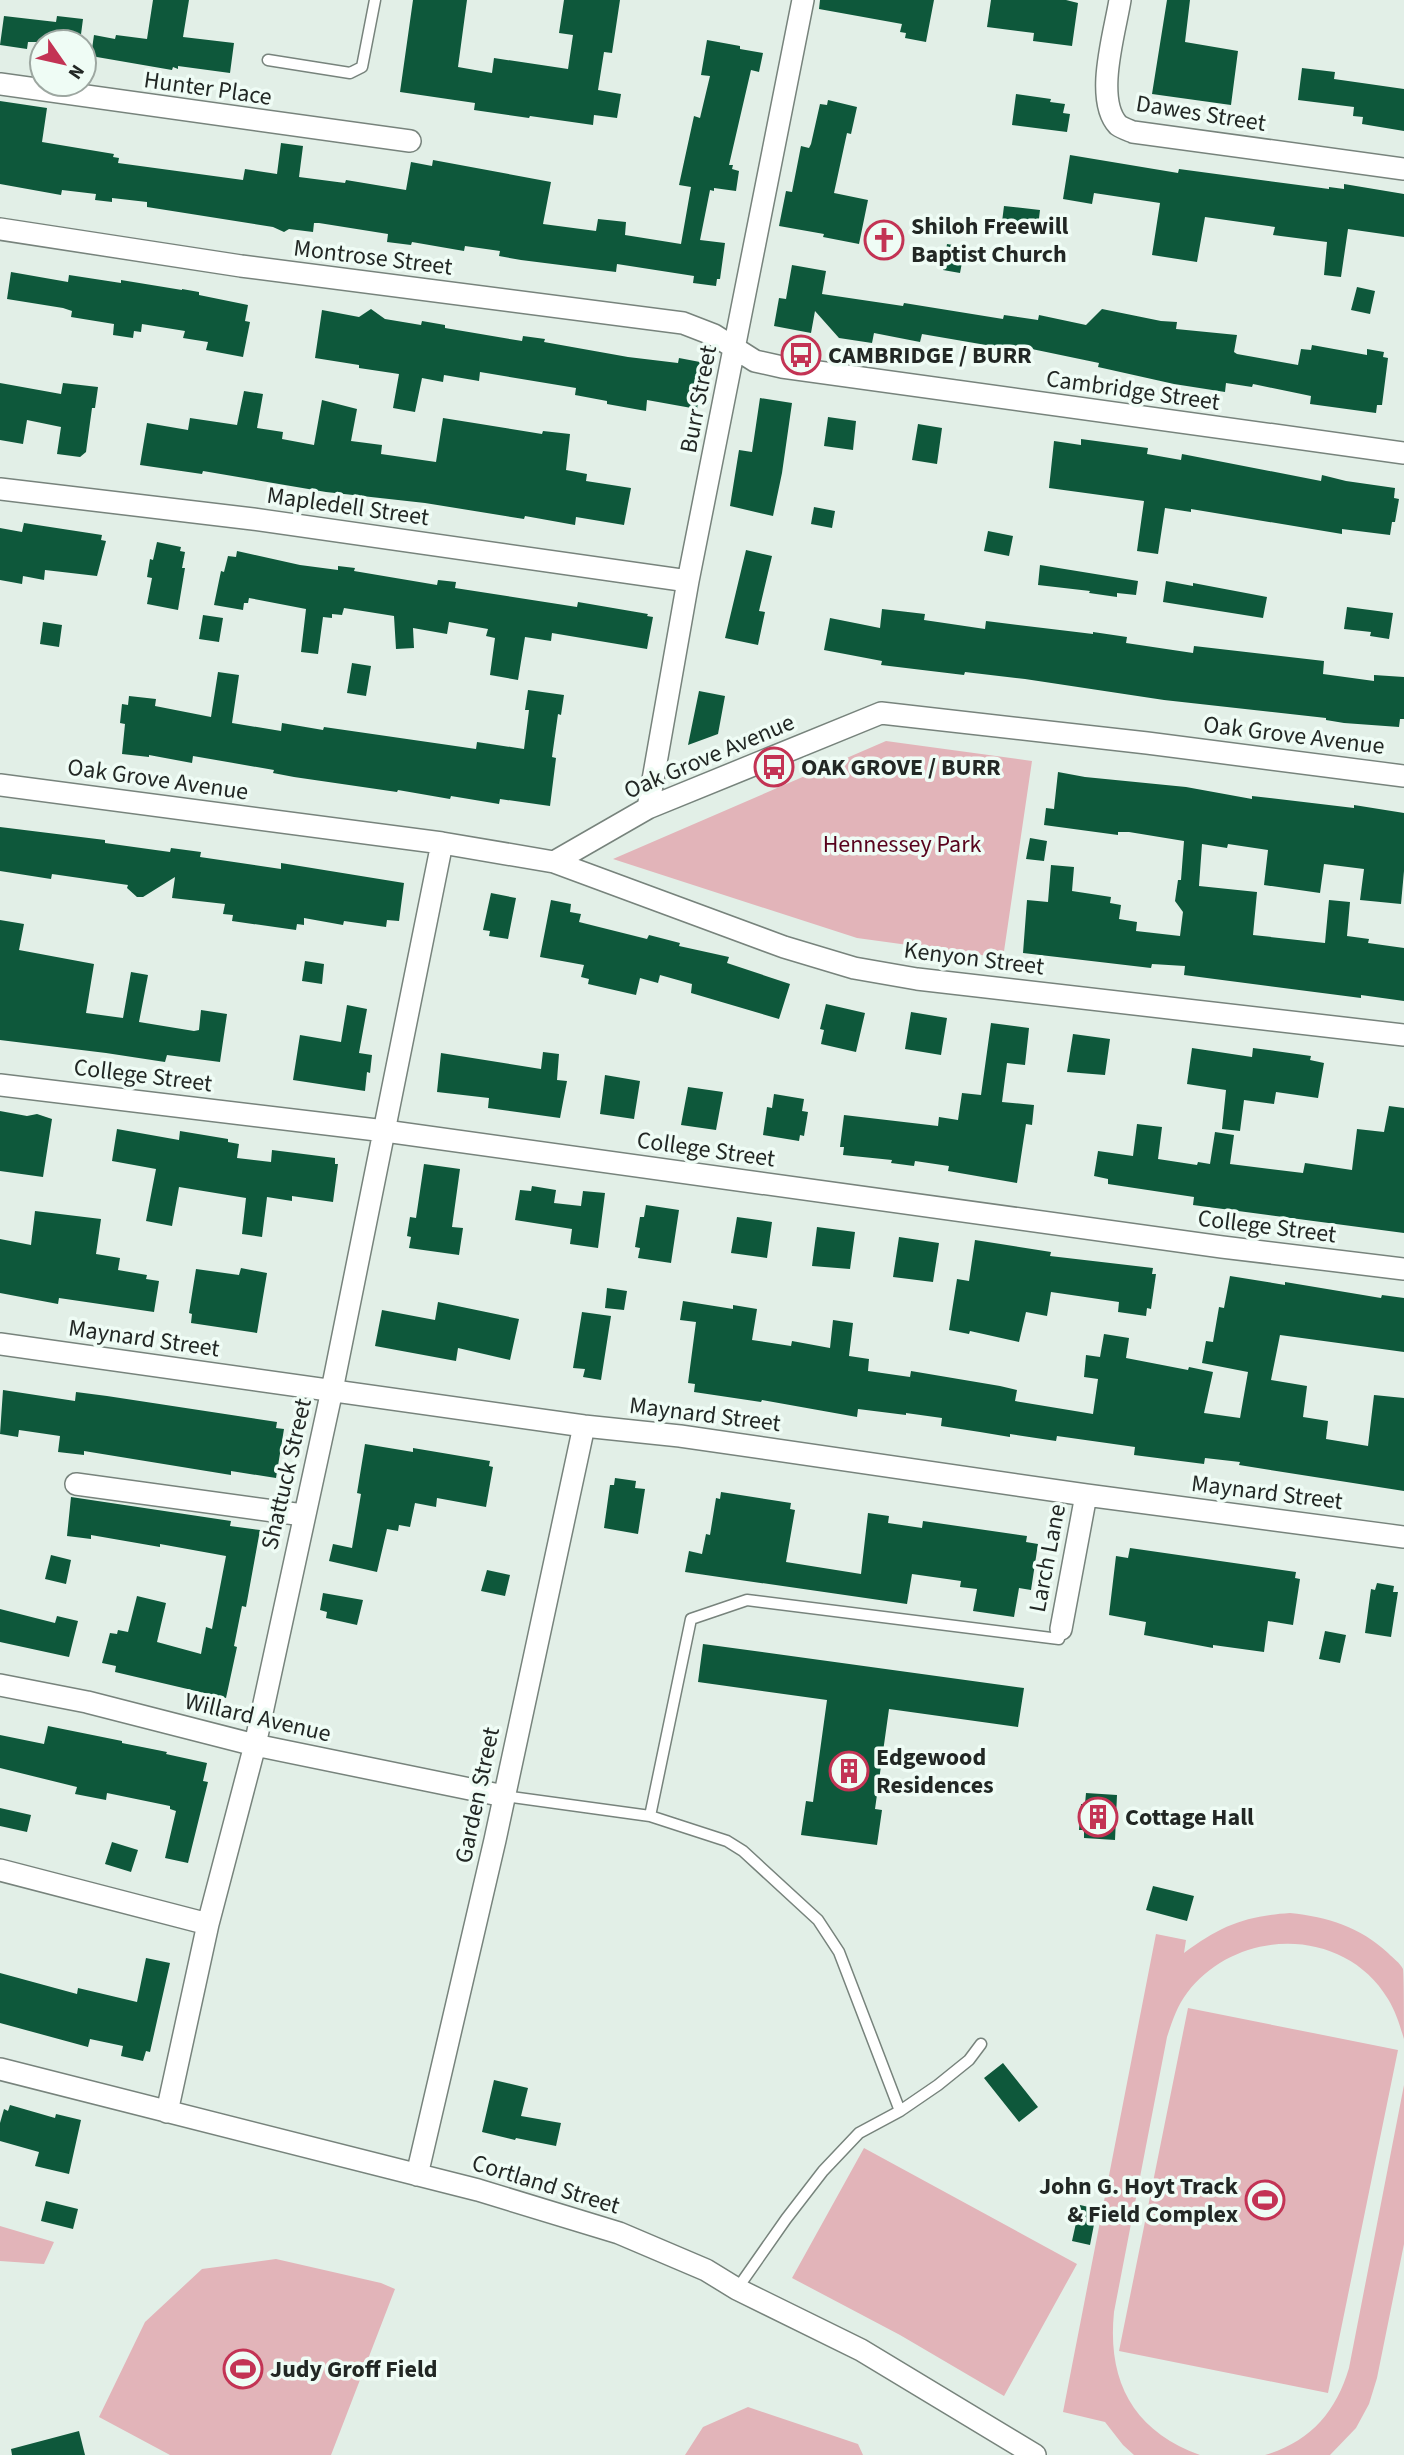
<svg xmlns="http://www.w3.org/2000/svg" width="1404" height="2455" viewBox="0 0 1404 2455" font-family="'Source Sans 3',sans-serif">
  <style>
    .green { fill: #e2b4b9 }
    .building { fill: #0e583b }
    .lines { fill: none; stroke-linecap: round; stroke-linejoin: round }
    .lane-casing { stroke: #77837c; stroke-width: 13 }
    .street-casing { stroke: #77837c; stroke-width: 24 }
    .lane { stroke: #fff; stroke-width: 10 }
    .street { stroke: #fff; stroke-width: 21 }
    .labels { text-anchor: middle; stroke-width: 7; stroke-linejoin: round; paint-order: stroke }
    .street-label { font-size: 24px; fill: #222724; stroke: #effcf5 }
    .poi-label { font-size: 24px; font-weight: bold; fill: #222724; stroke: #effcf5; text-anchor: start }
    .park-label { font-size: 24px; fill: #57021c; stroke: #effcf5 }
  </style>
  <rect width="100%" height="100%" fill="#e2efe7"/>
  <!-- green -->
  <path class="green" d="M886 741 1032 761 1003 958 857 938 613 859Z
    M1290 1913C1328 1917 1360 1927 1388 1953 1393 1958 1400 1963 1403 1969 1404 1978 1404 2026 1404 2039 1400 2026 1396 2012 1388 1999 1344 1926 1237 1927 1187 1993 1177 2006 1172 2022 1167 2037L1114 2312C1107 2381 1133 2431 1200 2455H1134L1123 2445 1105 2422 1063 2412 1156 1934 1186 1940 1184 1953C1220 1926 1245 1916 1290 1913Z
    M1188 2008 1398 2050 1328 2393 1119 2351Z
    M1404 2085V2244L1377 2378 1369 2404 1356 2428 1330 2455H1265C1310 2442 1336 2412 1349 2368Z
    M864 2148 1077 2264 1004 2396 900 2335 792 2278Z
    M0 2226 54 2242 44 2264 0 2261Z
    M276 2259 381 2283 395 2289 331 2455H170L99 2417 145 2322 202 2269Z
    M748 2407 858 2444 863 2455H685L703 2427Z"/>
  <!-- building -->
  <path class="building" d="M153 0H189L183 37 234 43 230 73 178 66V69L173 67 172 70 91 56 94 35 115 39 116 35 147 39Z
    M413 0H467L458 67 492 73 494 58 568 69 573 35 559 33 564 0H620L612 53 604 52 598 90 621 94 617 118 594 115 593 125 530 116 529 118 474 110 475 103 400 92Z
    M820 0H934L926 42 905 38 906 33 900 32 902 24 819 9Z
    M991 0H1066L1078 3 1072 46 1033 41 1034 33 987 27Z
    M1167 0H1190L1185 42 1238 51 1231 105 1152 94Z
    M4 16 56 22 57 16 83 19 80 42H28L27 49 0 45Z
    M707 40 740 46V49L763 53 759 72 751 70 729 165H733L732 169 739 171 736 191 714 188V191L710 190 700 240 725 243 720 279H717L716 286 693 283 694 276 617 264 616 272 521 260 499 256 500 251 465 246 464 251 412 242 411 245 387 242 388 234 319 223H314L313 232 289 229 284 232 273 227 147 207V202L112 198V202L95 200 96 194 62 190 61 195 0 184V101L47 108 42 142 114 154 113 157 119 158 118 163 243 180 245 169 277 174 281 143 303 146 299 177 345 183 346 180 406 190 411 162 432 166 433 160 551 182 543 224 596 231 598 219 626 222 625 235 681 244 691 187 679 185 694 116 700 118 710 76 701 75Z
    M1302 68 1335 72 1334 79 1404 89V131L1362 124 1363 117 1353 116 1354 107 1298 100Z
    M1016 94 1051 99 1050 102 1065 104 1063 113 1070 114 1067 132 1012 125Z
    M828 100 857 107 851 134 847 133 834 193 868 200 859 244 823 237 824 234 779 226 786 191 792 192 801 146 809 148 811 144 820 104 827 105Z
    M1070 155 1178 173 1179 169 1329 189V187L1344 189V184L1404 194V237L1348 229 1341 277 1324 275 1327 242 1273 235 1275 227 1205 217 1197 262 1152 255 1160 203 1094 193 1092 204 1063 199Z
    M1004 206 1040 210 1037 235 1001 230Z
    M947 244 965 247 960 273 943 270Z
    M792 265 826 271 822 294 903 306 904 303 1003 319 1004 315 1038 320 1039 315 1086 325 1102 309 1161 321 1177 322 1176 329 1237 335 1234 352 1237 354 1298 365 1301 349 1311 350 1312 345 1367 355V349L1384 352 1383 357 1388 358 1382 405H1377L1376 413 1310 404 1311 396 1253 384 1252 387 1226 383 1225 392 1174 384 1098 367 1099 363 1027 348 1026 352 922 334 920 342 874 333 872 343 839 338 815 311 811 333 774 326 779 298 786 299Z
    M11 272 68 282 69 275 121 283V280L182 290V289L199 292V295L248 305 245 321 250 322 243 357 206 350 208 342 183 338 185 331 142 324 141 332 134 331 133 338 113 335 114 324 71 317 72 311 63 308 7 299Z
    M1357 287 1375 291 1370 314 1351 310Z
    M371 309 385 319 421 325 422 321 445 325V328L522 341 523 336 545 339 544 342 628 357 678 363 679 358 700 362 699 366 704 367 697 409 647 400 646 411 607 404V401L575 395 576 388 480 372 479 381 444 375 443 382 422 378 415 412 393 408 399 374 359 368V365L315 358 322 310 359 317Z
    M0 383 61 394 63 383 98 387 95 408H92L86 452 80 457 57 454 61 427 27 420 23 444 0 440Z
    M244 391 263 394 257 428 283 432 282 439 314 445 322 400 357 409 351 441 382 445 381 454 436 462 443 418 542 434 543 431 570 434 566 470 587 474 586 481 631 488 624 525 576 517 575 525 525 516 524 519 425 503 326 492 203 471 202 474 140 465 147 423 188 430 190 418 237 425Z
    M760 398 792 403 782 473 773 516 730 506 739 450 752 452Z
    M828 417 856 421 853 450 824 446Z
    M918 424 942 428 937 464 912 460Z
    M1081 439 1148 448 1147 454 1181 460 1182 454 1321 481 1322 475 1346 481 1395 488 1394 498 1399 499 1395 522H1392L1390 535 1342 529V534L1191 509V512L1165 508 1158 554 1137 551 1144 501 1049 488 1054 441 1081 445Z
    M814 507 835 511 832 528 811 524Z
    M24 523 102 535 101 540 106 541 97 576 45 570 44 580 23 576 22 584 0 580V528L22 532Z
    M988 531 1013 536 1009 556 984 551Z
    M157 542 181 547 180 551 185 552 182 568H185L178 610 147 604 152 578 147 577 150 559 153 560Z
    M746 550 772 556 759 611 765 612 758 645 725 638Z
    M237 551 300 565 338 570V566L355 568 354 571 437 585 438 580 456 582 455 588 577 607 578 602 648 614 647 616 653 617 647 649 552 633 551 641 525 637 518 680 490 675 495 638 486 636 488 629 449 622 447 634 413 628 414 648 396 649 394 616 344 608 342 615 332 614V618L323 617 318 654 301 652 306 609 249 598 248 603H244L243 610 214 605 221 571 224 572 228 556 236 557Z
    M1040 565 1138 581 1136 595 1117 593V597L1089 593 1090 591 1038 585Z
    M1166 581 1193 586V583L1267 597 1263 618 1163 602Z
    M1347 607 1393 613 1389 639 1370 636 1371 632 1344 629Z
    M882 609 925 614 924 620 985 629 986 621 1093 634V632L1127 637 1126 643 1193 653 1194 646 1324 661 1323 674 1374 681V675L1404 677V719H1400L1399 727 1344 723 1326 720V718L1164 700 1025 679 965 672 964 675 881 665 882 661 824 650 830 618 880 628Z
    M203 615 223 618 219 642 199 639Z
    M43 622 62 625 59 647 40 644Z
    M352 663 371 666 366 696 347 693Z
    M218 672 239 675 232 723 281 731 282 723 323 730 324 727 476 749 477 742 524 749 529 710H525L528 690 564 695 561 715 558 714 552 757 556 758 550 806 500 799 499 804 451 796 450 799 398 790 397 792 294 777 273 773 274 770 193 756 192 763 149 755V757L122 754 125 724 120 723 122 704 128 705 129 696 156 699 155 706 211 717Z
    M699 691 725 696 718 734 688 745Z
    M1058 772 1085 777 1186 787 1252 799V796L1354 808V805L1404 813V871L1401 904 1360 900 1364 869 1324 864 1320 893 1264 885 1268 850 1228 844 1227 848 1202 844 1199 886 1257 892 1253 935 1325 943 1329 900 1350 902 1347 936 1369 939 1368 943 1404 948V1001L1361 995V998L1184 975 1185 966 1152 964 1151 968 1023 953 1027 900 1048 902 1051 865 1074 867 1072 891 1111 897 1110 903 1121 905 1119 919 1137 922 1136 931 1180 936 1183 912 1175 901 1178 880H1181L1184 841 1129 832H1118V835L1044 825 1046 808 1054 809Z
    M0 827 105 840V843L170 852 171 848 201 852 200 857 281 869V863L404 883 399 921 387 920 386 927 344 921 343 925 304 918V925L297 924 296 930 232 921 233 915 223 914 225 904 172 898 175 877 143 897H137L127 888 128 885 52 874 51 879 0 871Z
    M1030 838 1047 841 1044 861 1026 859Z
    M491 893 516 898 508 939 489 936 490 931 483 930Z
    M551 900 571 904 570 912 581 914 579 922 647 939 649 935 680 943 679 946 729 957 727 963 790 984 779 1019 691 993 692 984 660 975 658 983 640 978 636 995 588 984 589 979 581 977 584 965 540 957Z
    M0 920 24 924 19 950 94 964 86 1013 123 1018 131 972 148 975 139 1022 194 1031 199 1030 201 1010 227 1014 220 1062 167 1055 165 1062 106 1053 0 1040Z
    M305 961 324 964 322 984 302 981Z
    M826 1004 865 1013 856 1052 821 1044 824 1030 820 1029Z
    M347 1005 367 1009 359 1053 372 1055 370 1073 367 1072 365 1091 293 1080 300 1035 341 1042Z
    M911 1012 947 1018 941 1055 905 1049Z
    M991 1023 1029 1028 1025 1065 1007 1063 1002 1102 1034 1105 1032 1125 1026 1124 1017 1183 948 1171 949 1166 915 1161 914 1166 891 1163 892 1160 843 1155 844 1147H840L844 1115 938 1126 939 1117 958 1120 962 1093 981 1095Z
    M1073 1034 1110 1039 1105 1075 1067 1072Z
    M1192 1048 1252 1057 1253 1048 1311 1056 1310 1060 1324 1063 1318 1098 1276 1092 1274 1104 1244 1100 1240 1131 1222 1129 1226 1090 1187 1084Z
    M543 1052 559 1054 557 1080 567 1081 560 1118 488 1108 489 1098 437 1092 441 1053 541 1069Z
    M605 1075 640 1081 634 1119 600 1114Z
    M688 1087 723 1092 716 1130 681 1125Z
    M774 1094 804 1099 802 1111 808 1112 804 1136 800 1135 799 1141 763 1135 767 1107 772 1108Z
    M1389 1106 1404 1108V1233L1193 1205 1194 1197 1108 1184V1179L1094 1176 1098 1151 1133 1156 1137 1124 1162 1127 1158 1159 1197 1165 1198 1162 1210 1164 1215 1132 1234 1135 1230 1164 1303 1173 1305 1163 1352 1170 1357 1129 1384 1132Z
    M0 1111 27 1116 37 1114 52 1119 43 1177 0 1171Z
    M117 1129 179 1140 180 1131 228 1139V1142L239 1144 237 1158 271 1162 272 1150 335 1158V1164H338L333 1202 292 1196V1201L267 1197 262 1237 242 1234 246 1198 179 1187 172 1226 146 1221 156 1169 112 1161Z
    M424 1164 460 1169 452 1227 463 1228 459 1255 409 1248 411 1237 407 1236 410 1217 416 1218Z
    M532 1186 556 1190 554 1203 581 1206 583 1191 605 1193 598 1248 570 1244 572 1229 515 1220 520 1190 531 1191Z
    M646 1205 679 1210 671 1263 638 1258 640 1248 635 1247 640 1217H644Z
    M35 1211 101 1219 96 1254 120 1258 118 1270 147 1275 146 1279 159 1281 154 1312 59 1298 58 1304 0 1293V1239L31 1245Z
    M737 1217 772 1222 767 1258 731 1253Z
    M817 1227 855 1232 850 1269 812 1266Z
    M899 1237 939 1243 933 1282 893 1277Z
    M975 1240 1051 1252 1050 1256 1153 1268 1152 1274H1156L1151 1309 1147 1308 1146 1316 1118 1312 1119 1302 1051 1292 1047 1316 1026 1312 1019 1342 970 1331 969 1334 949 1330 957 1279 969 1281Z
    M241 1268 267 1273 257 1333 191 1323 192 1314 189 1313 196 1269 239 1275Z
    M1230 1276 1285 1285V1282L1381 1298 1382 1295 1404 1298V1352L1280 1335 1271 1380 1307 1386 1303 1417 1328 1421 1326 1439 1368 1446 1374 1395 1404 1398V1491L1239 1465 1240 1462 1205 1458 1204 1464 1134 1455 1135 1447 1057 1436 1056 1441 1010 1434V1437L980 1432 941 1426 942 1418 906 1413V1415L858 1409 857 1417 762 1400 761 1402 694 1392 695 1384 688 1383 696 1322 680 1320 683 1301 733 1309V1305L757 1309 752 1340 791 1346 792 1341 830 1348 833 1320 853 1323 849 1356 869 1359 868 1371 910 1377 911 1371 1000 1386 1017 1390 1015 1401 1093 1414 1098 1379 1084 1377 1086 1355 1100 1357 1104 1334 1129 1338 1126 1358 1188 1370 1189 1367 1213 1372 1204 1413 1240 1418 1248 1372 1202 1363 1206 1341 1213 1342 1219 1307 1224 1308Z
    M607 1288 627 1291 624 1310 605 1308Z
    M438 1302 519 1319 510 1360 458 1348 456 1361 375 1346 382 1310 435 1320Z
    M582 1312 611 1316 601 1380 583 1377 585 1369 573 1368Z
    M3 1390 75 1401 76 1392 107 1396 277 1422 276 1428 284 1429 276 1478 231 1471V1475L84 1451V1455L58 1452 60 1436 19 1430 18 1437 0 1434Z
    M365 1444 413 1452V1448L490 1461 489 1466 493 1467 486 1507 437 1498 436 1507 415 1503 410 1527 399 1525 398 1531 387 1529 377 1572 329 1561 333 1544 352 1548 361 1494 357 1493Z
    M615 1478 636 1481 635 1488 645 1489 638 1534 604 1528 610 1485H614Z
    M721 1492 791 1503 790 1509 795 1510 786 1562 861 1574 868 1513 889 1516 888 1523 922 1528 923 1521 1027 1536 1026 1542 1038 1544 1031 1590 1019 1588 1014 1617 973 1611 977 1589 960 1587 961 1581 912 1574 907 1604 685 1572 689 1551 702 1554 706 1534 710 1535 716 1498 720 1499Z
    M71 1497 231 1521 230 1526 260 1530 246 1607 242 1606 234 1646 237 1647 226 1698 115 1672 116 1666 102 1663 110 1633 117 1634 118 1630 128 1632 137 1596 166 1603 157 1642 201 1654 206 1627 212 1629 226 1556 160 1544V1547L91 1535V1539L67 1536Z
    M1130 1548 1296 1572 1295 1578 1300 1579 1293 1625 1268 1621 1264 1652 1213 1645V1648L1144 1635 1146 1622 1109 1615 1116 1556 1128 1558Z
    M51 1555 71 1560 66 1584 45 1579Z
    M487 1570 510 1575 505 1596 481 1591Z
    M1377 1583 1394 1586 1393 1592H1398L1391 1637 1365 1633 1371 1589 1375 1590Z
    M323 1593 363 1600 357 1625 326 1618 327 1612 320 1610Z
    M0 1609 55 1623 57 1616 78 1621 69 1657 0 1642Z
    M1325 1631 1346 1635 1340 1663 1319 1659Z
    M703 1644 1024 1688 1018 1727 889 1709 875 1809 882 1810 877 1845 801 1835 806 1801 813 1802 827 1700 698 1682Z
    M48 1726 122 1741V1743L167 1752 166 1754 207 1763 203 1781 208 1782 188 1863 165 1858 176 1811 170 1809V1806L107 1793 106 1800 75 1794 77 1787 0 1768V1735L44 1744Z
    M1086 1793 1117 1795 1115 1840 1084 1838V1830H1079L1081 1804H1085Z
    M0 1808 31 1815 27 1832 0 1826Z
    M112 1842 138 1850 131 1872 105 1864Z
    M1153 1886 1194 1896 1187 1921 1146 1910Z
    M146 1958 170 1963 150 2052 146 2051 143 2061 121 2056 123 2046 90 2039 88 2047 0 2023V1973L77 1994 78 1988 137 2002Z
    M1003 2063 1038 2107 1019 2122 984 2078Z
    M494 2080 528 2088 521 2116 561 2123 556 2146 516 2138 515 2140 482 2132Z
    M10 2105 55 2118 56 2114 81 2120 69 2174 35 2166 39 2152 0 2141V2123L4 2109 8 2111Z
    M46 2201 78 2209 73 2229 41 2221Z
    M1080 2205 1097 2209 1090 2245 1072 2241Z
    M79 2431 85 2455H12L11 2449Z"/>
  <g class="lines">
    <defs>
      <path id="lane" d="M268 60 350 73 362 67 375 0
        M504 1796 650 1816
        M900 2111 839 1952 818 1920 743 1851 727 1841 650 1816 691 1619 747 1600 1059 1639
        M737 2289 786 2219 823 2171 859 2133 900 2111 938 2085 969 2060 981 2044"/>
      <path id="street" d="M1120 0C1115 32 1094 99 1118 125 1122 128 1128 130 1133 132L1404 169
        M0 84 410 141
        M0 229 241 266 683 323 714 335 755 361 782 367 1404 453
        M0 489 253 519 688 581
        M0 785 442 843 554 862 648 808 881 713 1147 743 1404 776
        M648 808 688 581 803 0
        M554 862 784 947 854 968 917 979 1404 1035
        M0 1085 385 1131 1222 1247 1404 1269
        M0 1344 584 1426 680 1436 1086 1495 1404 1537
        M76 1484 303 1515
        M1061 1629 1086 1495
        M0 1685 87 1702 255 1745 504 1796
        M0 1870 208 1924
        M0 2069 478 2190 619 2233 706 2270 737 2289 861 2350 1035 2455
        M167 2112 208 1924 255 1745 332 1390 442 843
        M417 2175 495 1840 584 1426"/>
    </defs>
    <!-- lane casing -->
    <use href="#lane" class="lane-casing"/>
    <!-- street casing -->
    <use href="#street" class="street-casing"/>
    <!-- lane -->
    <use href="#lane" class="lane"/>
    <!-- street -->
    <use href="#street" class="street"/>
  </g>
  <!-- icons -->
  <defs>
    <symbol id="church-ring" viewBox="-11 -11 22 22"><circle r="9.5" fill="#effcf5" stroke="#c33354" stroke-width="1.5"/><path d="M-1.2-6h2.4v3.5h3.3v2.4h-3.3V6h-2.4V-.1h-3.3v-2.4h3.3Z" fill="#c33354"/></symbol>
    <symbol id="bus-ring" viewBox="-11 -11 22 22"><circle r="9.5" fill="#effcf5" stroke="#c33354" stroke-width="1.5"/><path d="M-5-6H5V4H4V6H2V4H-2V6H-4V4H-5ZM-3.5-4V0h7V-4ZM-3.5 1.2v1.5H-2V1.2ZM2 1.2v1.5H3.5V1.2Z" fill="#c33354"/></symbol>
    <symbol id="building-ring" viewBox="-11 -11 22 22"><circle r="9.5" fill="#effcf5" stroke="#c33354" stroke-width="1.5"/><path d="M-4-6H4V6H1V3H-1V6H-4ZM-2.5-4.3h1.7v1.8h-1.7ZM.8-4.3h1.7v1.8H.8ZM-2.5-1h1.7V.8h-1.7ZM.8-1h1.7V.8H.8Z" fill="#c33354"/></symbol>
    <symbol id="stadium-ring" viewBox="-11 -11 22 22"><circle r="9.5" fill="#effcf5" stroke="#c33354" stroke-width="1.5"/><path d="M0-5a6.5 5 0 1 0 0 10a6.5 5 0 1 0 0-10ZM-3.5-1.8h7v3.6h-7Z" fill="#c33354"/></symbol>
  </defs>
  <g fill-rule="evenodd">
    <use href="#church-ring" x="862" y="218" width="44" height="44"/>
    <use href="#bus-ring" x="779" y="333" width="44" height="44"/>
    <use href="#bus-ring" x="752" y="745" width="44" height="44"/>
    <use href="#building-ring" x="827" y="1749" width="44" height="44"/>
    <use href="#building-ring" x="1076" y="1795" width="44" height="44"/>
    <use href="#stadium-ring" x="1243" y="2178" width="44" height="44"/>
    <use href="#stadium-ring" x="221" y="2347" width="44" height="44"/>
  </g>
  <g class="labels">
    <!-- street labels -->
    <g class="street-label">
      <text transform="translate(208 88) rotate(8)" y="8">Hunter Place</text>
      <text transform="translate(1201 113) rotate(9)" y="8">Dawes Street</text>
      <text transform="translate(373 257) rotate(7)" y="8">Montrose Street</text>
      <text transform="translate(1133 390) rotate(8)" y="8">Cambridge Street</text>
      <text transform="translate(698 399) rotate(-79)" y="8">Burr Street</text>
      <text transform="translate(348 506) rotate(8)" y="8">Mapledell Street</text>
      <text transform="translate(1294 735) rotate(7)" y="8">Oak Grove Avenue</text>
      <text transform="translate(709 756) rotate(-23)" y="8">Oak Grove Avenue</text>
      <text transform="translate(158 779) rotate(8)" y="8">Oak Grove Avenue</text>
      <text transform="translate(974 958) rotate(7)" y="8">Kenyon Street</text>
      <text transform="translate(143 1075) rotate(7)" y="8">College Street</text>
      <text transform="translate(706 1149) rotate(8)" y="8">College Street</text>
      <text transform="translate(1267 1226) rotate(7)" y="8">College Street</text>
      <text transform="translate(144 1338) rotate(8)" y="8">Maynard Street</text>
      <text transform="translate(705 1414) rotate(7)" y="8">Maynard Street</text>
      <text transform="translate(286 1474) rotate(-77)" y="8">Shattuck Street</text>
      <text transform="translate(1267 1492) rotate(7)" y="8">Maynard Street</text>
      <text transform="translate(1047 1558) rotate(-79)" y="8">Larch Lane</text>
      <text transform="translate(258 1717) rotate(13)" y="8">Willard Avenue</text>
      <text transform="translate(477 1795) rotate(-78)" y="8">Garden Street</text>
      <text transform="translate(546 2184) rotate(17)" y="8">Cortland Street</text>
    </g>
    <!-- poi labels -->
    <g class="poi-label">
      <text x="911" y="234">Shiloh Freewill<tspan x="911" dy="28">Baptist Church</tspan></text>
      <text x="828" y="363">CAMBRIDGE / BURR</text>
      <text x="801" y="775">OAK GROVE / BURR</text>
      <text x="876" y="1765">Edgewood<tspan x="876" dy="28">Residences</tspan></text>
      <text x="1125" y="1825">Cottage Hall</text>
      <text x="1238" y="2194" text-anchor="end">John G. Hoyt Track<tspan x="1238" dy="28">&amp; Field Complex</tspan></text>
      <text x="270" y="2377">Judy Groff Field</text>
    </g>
    <!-- park labels -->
    <g class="park-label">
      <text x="902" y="852">Hennessey Park</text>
    </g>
  </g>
  <!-- north arrow -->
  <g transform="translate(63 63) rotate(124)"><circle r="33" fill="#effcf5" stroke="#9da7a1" stroke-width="2"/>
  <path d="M0-5L12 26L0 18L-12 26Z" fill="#c33354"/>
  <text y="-10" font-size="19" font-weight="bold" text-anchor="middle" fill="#222724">N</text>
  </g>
</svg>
